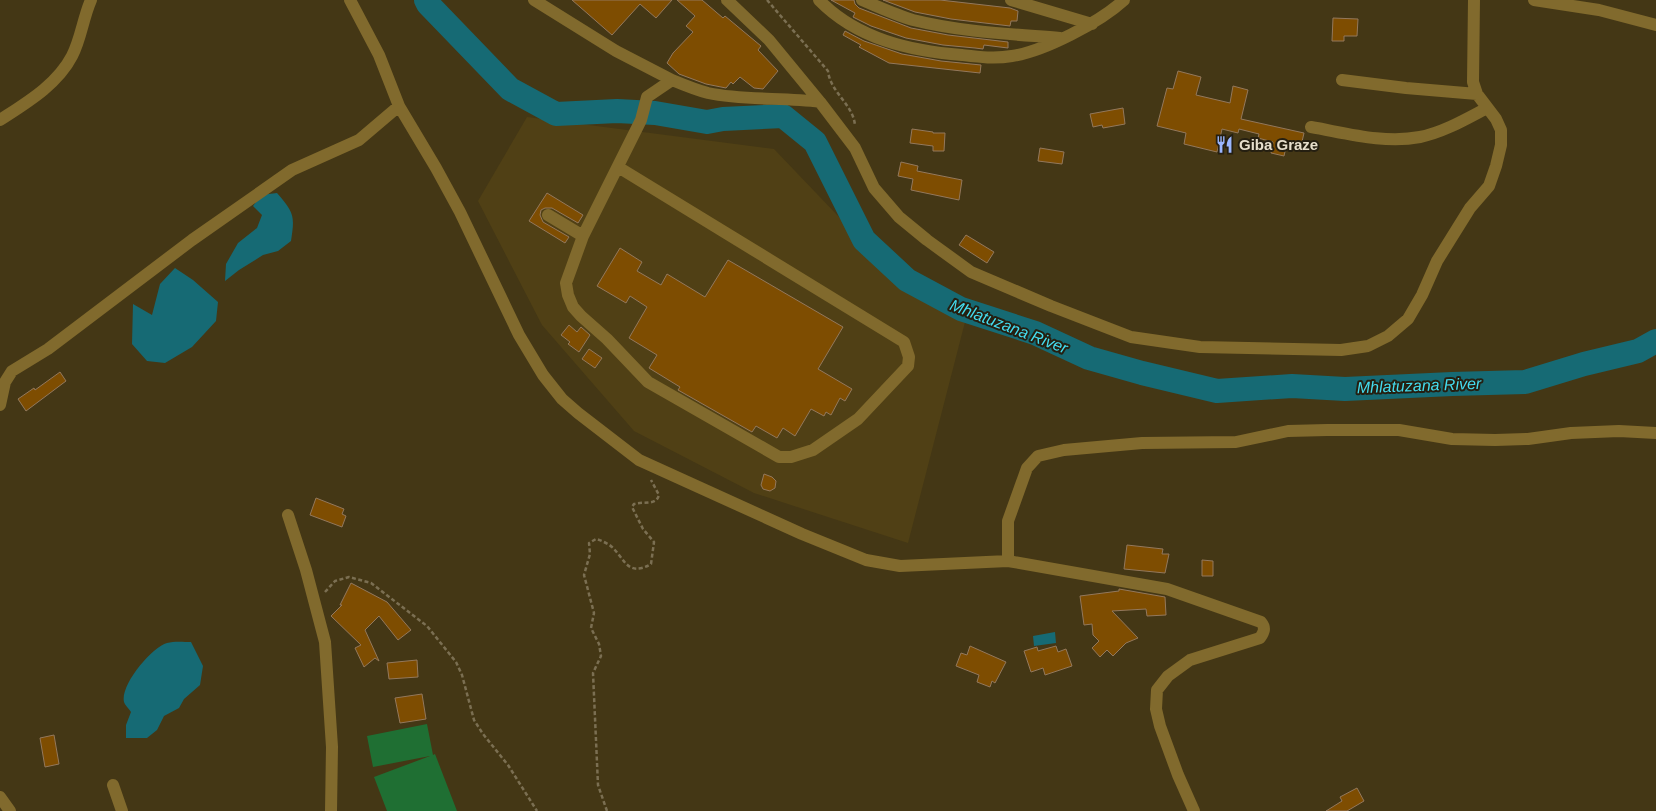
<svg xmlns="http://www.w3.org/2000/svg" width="1656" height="811" viewBox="0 0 1656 811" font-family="Helvetica,sans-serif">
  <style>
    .built { fill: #504015 }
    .green { fill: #1f6f33 }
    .water { fill: #166a74 }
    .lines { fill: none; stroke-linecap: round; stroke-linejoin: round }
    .river { stroke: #166a74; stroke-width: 24 }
    .building { fill: #7e4d01; stroke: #93785c }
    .path { stroke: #7b6f52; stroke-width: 2.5; stroke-dasharray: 4 2.5; stroke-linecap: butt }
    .minor { stroke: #816a2d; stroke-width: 12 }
    .labels { text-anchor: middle; stroke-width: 4; stroke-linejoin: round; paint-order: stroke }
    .poi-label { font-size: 15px; font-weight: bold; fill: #e7dfcc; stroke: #251f11; text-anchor: start }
    .water-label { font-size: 16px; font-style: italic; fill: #44dcef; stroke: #251f11 }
  </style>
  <rect width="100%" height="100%" fill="#443715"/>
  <!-- built -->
  <path class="built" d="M527 117 774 149 882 262 965 322 908 543 754 493 634 431 542 325 478 201Z"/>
  <!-- green -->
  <path class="green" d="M427 724 433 755 435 754 457 811H387L374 777 430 756 373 767 367 736Z"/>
  <!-- water -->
  <path class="water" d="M277 193C294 213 295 215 291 241L278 251 263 255 239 270 225 281 226 264 238 243 257 228 262 215 253 206 261 195Z
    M175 268 193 280 218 302 216 321 192 347 165 363 147 361 132 344 133 304 152 315 160 284Z
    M1055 632 1056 643 1034 646 1033 636Z
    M191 642 203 666 200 685 184 699 179 708 164 716 157 730 147 738H126V725L131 712C129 709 125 705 124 702 120 685 152 647 167 643 174 641 184 642 191 642Z"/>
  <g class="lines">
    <!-- river -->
    <path class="river" d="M426 0 428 4 510 89 556 114 617 111 655 113 707 122 723 119 783 116 815 142 864 240 907 280 961 309 1035 333 1089 358 1142 373 1217 391 1292 386 1345 389 1452 384 1525 382 1584 364 1638 351 1656 341"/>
  </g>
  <!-- building -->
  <path class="building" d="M572 0H672L656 18 640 4 612 35Z
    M677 0H702L723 18 725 16 761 46 758 50 778 71 763 89 754 88 740 77 733 84 731 82 726 88 706 84 679 74 667 63 673 53 693 32 686 26 695 16Z
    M831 0H854L855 4 859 8 911 28 948 35 1008 42V48L984 45 983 49 975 48 943 45 906 38 871 26 853 17 855 13Z
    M883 0H940L1010 8 1018 11 1017 21H1011L1010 26 951 19 915 12Z
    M1333 18 1358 19 1357 36H1344V41H1332Z
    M845 31 864 41 902 54 941 61 981 65 980 73 889 63 859 47 861 45 843 35Z
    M1178 71 1201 77 1196 95 1230 103 1233 86 1248 90 1241 119 1304 133 1301 146 1287 143 1284 156 1271 153 1273 142 1258 138 1259 134 1239 129 1238 133 1222 129 1217 152 1184 144 1186 133 1157 126 1167 88 1173 89Z
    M1123 108 1125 124 1103 128 1102 125 1093 127 1090 114Z
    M912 129 933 132V133H945L944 151H933V146L910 143Z
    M1040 148 1064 152 1062 164 1038 161Z
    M901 162 918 166 917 171 962 180 959 200 911 190 913 179 898 176Z
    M547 193 583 215 578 223 552 208H545L541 210 540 215 543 222 569 237 565 243 529 221Z
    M966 235 994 252 987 263 959 245Z
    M620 248 642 262 637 271 661 285 667 274 705 297 728 260 843 327 818 369 852 389 845 401 840 398 831 415 826 412 824 416 811 409 795 436 783 428 777 438 756 426 752 432 678 390 680 387 649 368 657 355 629 338 647 307 630 296 626 303 597 286Z
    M569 325 577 332 581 327 590 335 579 352 568 344 570 342 561 335Z
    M589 349 602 358 595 368 582 359Z
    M60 372 66 381 26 411 18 399 34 388 35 390Z
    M764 474 772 477 776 481 775 488 770 491 763 489 761 485Z
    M316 498 344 509 342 514 346 516 342 527 310 515Z
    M1127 545 1163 549 1162 554H1169L1165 573 1124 569Z
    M1202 560 1213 561V576H1202Z
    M351 583 387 602 411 630 398 640 379 616 365 630 379 661 375 658 364 667 355 648 361 645 331 616 342 605H340Z
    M1119 589 1165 597 1166 615 1147 616 1146 609 1112 611 1138 638 1126 643 1113 656 1107 650 1100 657 1092 648 1099 641 1093 635 1092 624 1084 625 1080 596 1119 591Z
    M970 646 1006 662 995 683 992 681 990 687 977 682 979 675 956 666 961 653 967 655Z
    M1056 646 1058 652 1066 649 1072 666 1045 675 1043 668 1031 672 1024 651 1037 647 1038 651Z
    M417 660 418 677 389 679 387 663Z
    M422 694 426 719 400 723 395 698Z
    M54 735 59 764 45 767 40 738Z
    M1357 788 1364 801 1347 811H1326L1342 801 1340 797Z"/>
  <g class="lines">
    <!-- path -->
    <path class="path" d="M767 0 828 71C830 92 854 105 855 126
      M325 592 335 581 349 577 371 583 427 626 456 662 462 675 474 720 483 734 508 765 537 811
      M607 811 598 785 593 673 601 656 599 644 591 628 594 613 584 575 590 554 589 543 596 539C600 540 604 542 608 544 624 554 625 579 651 564L654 542 643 529 632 507 634 504C644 501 656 506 659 495L651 480"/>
    <!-- minor -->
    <path class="minor" d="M350 0 379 55 399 106 436 168 460 212 519 335 543 375 562 399 578 413 639 460 802 534 866 560 900 566 1008 561 1167 589 1261 622C1266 628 1264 632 1260 638L1190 660 1168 676 1157 690 1156 709 1160 726 1178 775 1194 811
      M534 0 616 51 672 80
      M727 0 769 40 820 102 855 148 874 188 899 217 927 240 971 272 1051 306 1131 337 1200 347 1341 350 1368 346 1388 336 1408 319 1422 295 1437 261 1470 208 1489 186 1496 166 1501 145V130L1496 119 1477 94 1473 82 1474 0
      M819 0C857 39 910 51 962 55 979 57 995 59 1012 56 1045 51 1100 22 1124 0
      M862 0C879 7 896 15 913 20 961 32 1011 34 1060 38
      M1011 0 1092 24
      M1534 0 1599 10 1656 25
      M1342 80 1406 88 1477 94
      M0 120C26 103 57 85 72 56 81 39 83 18 91 0
      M1311 127C1346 133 1384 144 1420 137 1444 132 1466 119 1487 108
      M618 167 904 342 909 357 908 366 858 419 813 450 791 457H779L648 382 607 339 581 316 573 307 568 295 566 283 583 236 641 120 647 97 672 80C684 85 696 90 708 93 745 101 783 97 820 102
      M548 215 583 236
      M0 405 5 382 12 371 48 349 192 240 292 170 359 140 399 106
      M288 515 306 570 325 642 332 747 331 811
      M1008 561V521L1027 468 1038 456 1064 450 1142 443 1236 442 1288 431 1327 430H1399L1452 439 1495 440 1528 439 1571 433 1619 431 1656 433
      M113 785 122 811
      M0 797 10 811"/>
  </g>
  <!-- icons -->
  <defs>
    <symbol id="restaurant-bare" viewBox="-9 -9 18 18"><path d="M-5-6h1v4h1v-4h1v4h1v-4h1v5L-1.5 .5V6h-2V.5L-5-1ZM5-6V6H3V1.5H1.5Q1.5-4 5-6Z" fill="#9ab5fd" stroke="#251f11" stroke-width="2.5" paint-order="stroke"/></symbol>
  </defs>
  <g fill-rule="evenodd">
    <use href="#restaurant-bare" x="1212" y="132" width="25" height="25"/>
  </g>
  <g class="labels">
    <!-- poi labels -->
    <g class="poi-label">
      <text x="1239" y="150">Giba Graze</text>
    </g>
    <!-- water labels -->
    <g class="water-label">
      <text transform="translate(1009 326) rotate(21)" y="6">Mhlatuzana River</text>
      <text transform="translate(1419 385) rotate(-2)" y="6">Mhlatuzana River</text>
    </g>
  </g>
</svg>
